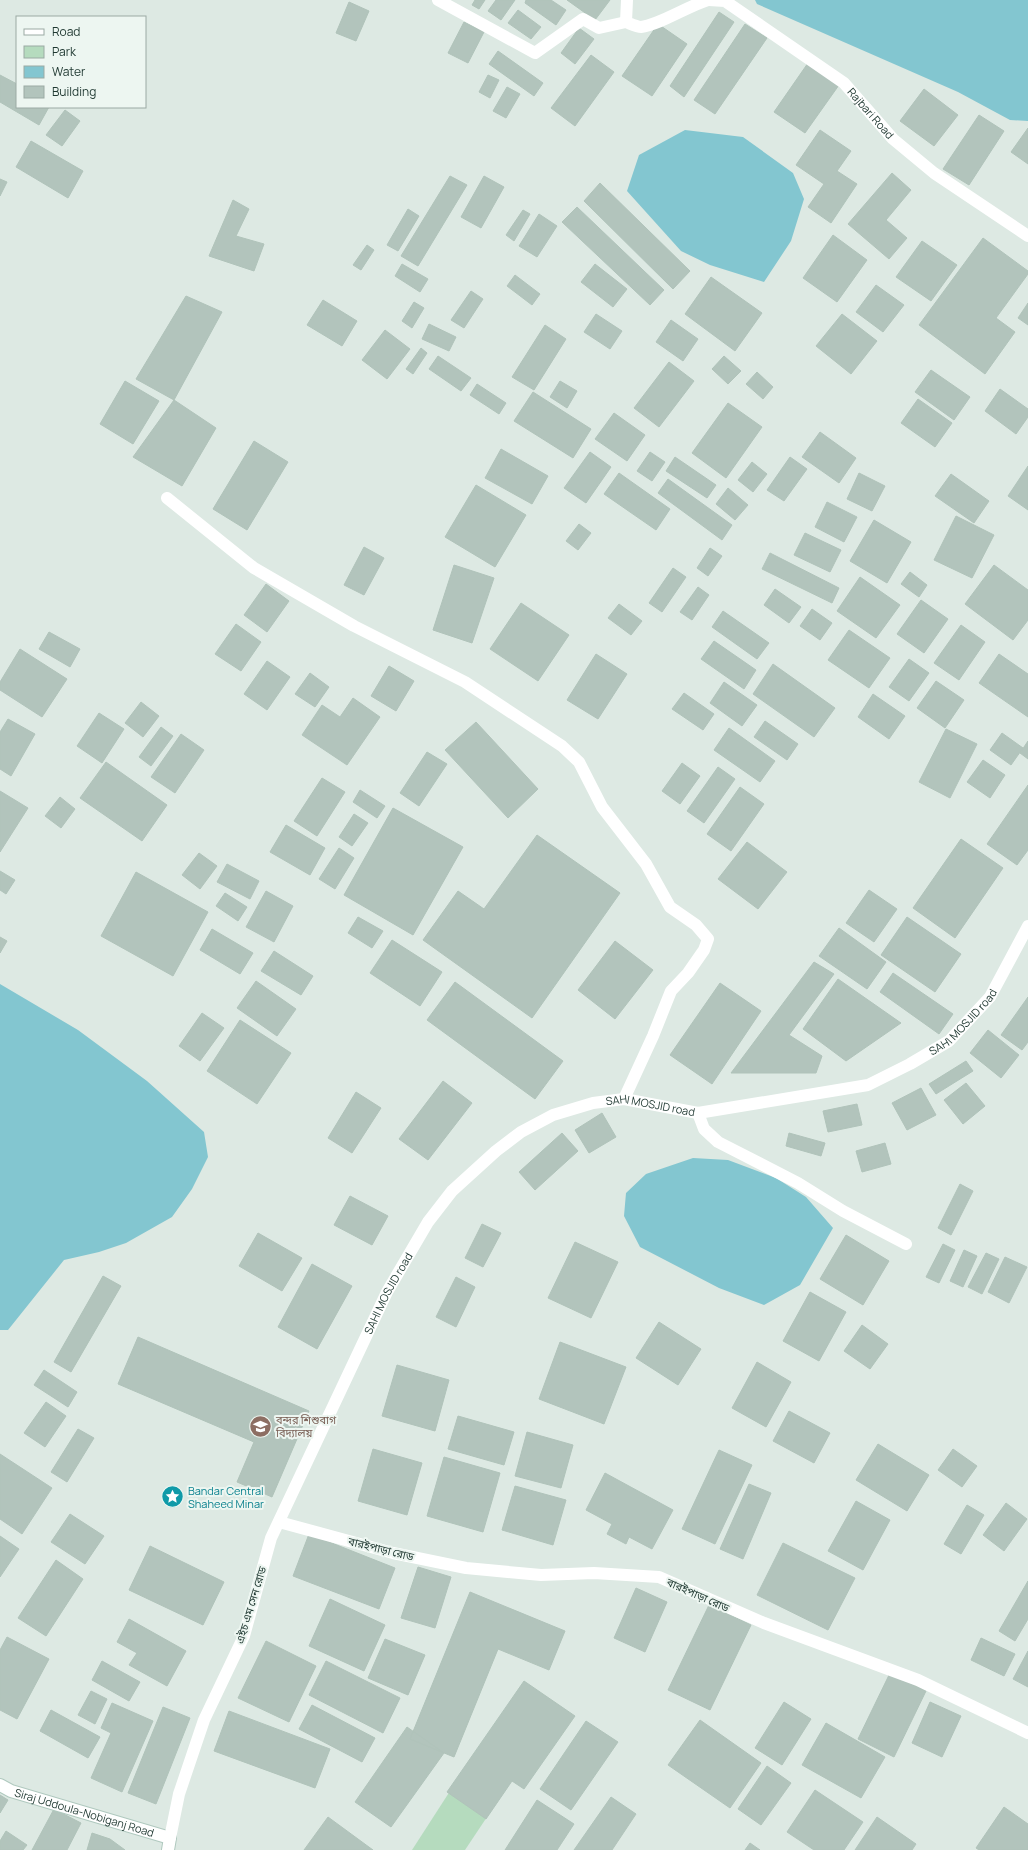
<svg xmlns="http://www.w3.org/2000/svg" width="1028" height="1850" viewBox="0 0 1028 1850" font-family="Manrope,'Noto Sans Bengali',sans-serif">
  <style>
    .green { fill: #b5dbbe }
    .water { fill: #83c6d0 }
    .building { fill: #b2c4bc; stroke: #b0c3ba }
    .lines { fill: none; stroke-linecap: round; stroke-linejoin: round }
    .secondary-casing { stroke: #b0c9bf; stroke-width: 14 }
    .street { stroke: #fff; stroke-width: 12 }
    .secondary { stroke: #fff; stroke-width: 12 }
    .labels { text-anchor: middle; stroke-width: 4; stroke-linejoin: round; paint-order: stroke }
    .street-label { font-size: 11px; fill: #1f3831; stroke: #edf6f1 }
    .education-label { font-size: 11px; fill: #785e54; stroke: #edf6f1; text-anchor: start }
    .culture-label { font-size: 11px; fill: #0d838f; stroke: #edf6f1; text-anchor: start }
  </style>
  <rect width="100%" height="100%" fill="#dde9e3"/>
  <!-- green -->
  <path class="green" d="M515 1775 465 1850H412L452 1788Z"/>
  <!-- water -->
  <path class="water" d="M755 0H1028V121L1010 120 958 92 757 4Z
    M685 130 743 137 793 173 804 199 791 241 764 282 710 265 681 251 627 191 639 155Z
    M0 984 78 1030 147 1081 204 1132 208 1157 192 1189 172 1217 126 1243 99 1252 64 1260 8 1330H0Z
    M693 1158 728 1160 776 1178 806 1197 833 1228 800 1285 764 1305 719 1288 640 1247 624 1216 626 1193 646 1174Z"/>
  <!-- building -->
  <path class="building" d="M475 0H485L479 9 472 5Z
    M496 0H515L501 20 488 11Z
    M526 0H551L566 10 556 25 525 3Z
    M567 0H610L595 20Z
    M349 2 369 11 356 41 336 33Z
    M518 10 541 27 531 39 508 23Z
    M719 12 734 22 684 97 670 86Z
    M464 22 484 32 468 63 448 53Z
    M658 24 687 44 652 96 622 76Z
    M745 24 767 38 715 114 694 100Z
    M579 28 594 39 575 64 561 53Z
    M498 51 543 83 534 96 489 64Z
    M591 55 614 72 575 126 551 108Z
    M808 63 839 85 805 133 774 112Z
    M0 75 17 84V107H49L39 125 0 102Z
    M488 75 499 80 490 98 479 92Z
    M507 87 520 94 506 118 493 111Z
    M924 89 958 115 934 146 900 121Z
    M65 110 80 121 62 146 46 135Z
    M979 115 1004 131 969 185 943 169Z
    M1028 128V164L1011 152Z
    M820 130 851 151 837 171 857 184 831 223 808 207 824 184 796 165Z
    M31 141 83 171 68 198 16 167Z
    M892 173 911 190 886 220 907 238 889 259 848 224Z
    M450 176 467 185 418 266 401 256Z
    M484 176 504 187 481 228 461 217Z
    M0 179 7 182 0 196Z
    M600 183 690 271 673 289 584 201Z
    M233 200 249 209 236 236 264 244 254 271 209 256Z
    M577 207 664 290 650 305 562 222Z
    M408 209 419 216 398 251 387 245Z
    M523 210 530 214 514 241 506 235Z
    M539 214 557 226 537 257 519 246Z
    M833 235 867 260 837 302 803 278Z
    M983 238 1028 271V274L996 318 1015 332 985 374 919 325Z
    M922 241 957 265 931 301 896 277Z
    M367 245 374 250 361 270 353 265Z
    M402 264 428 279 420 292 395 276Z
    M595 264 627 289 613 307 581 282Z
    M515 275 540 294 532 305 507 286Z
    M711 277 762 313 735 351 685 314Z
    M876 285 904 305 883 332 856 312Z
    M471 291 483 299 464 328 451 320Z
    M186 296 222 312 174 400 136 379Z
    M323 300 357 321 342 346 307 325Z
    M414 302 424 308 412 328 402 321Z
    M1028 303V325L1018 318Z
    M596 314 622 331 610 349 584 332Z
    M842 314 877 341 851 374 816 346Z
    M671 320 698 339 683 361 656 342Z
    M429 324 456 337 449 351 422 339Z
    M545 325 566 339 534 390 512 377Z
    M385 330 410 349 387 379 362 360Z
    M421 348 427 353 413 374 406 369Z
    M438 356 471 378 461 391 429 369Z
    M724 356 741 371 728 384 712 369Z
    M669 362 694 381 659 427 634 408Z
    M931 370 970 397 954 420 915 392Z
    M757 372 773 387 763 399 746 384Z
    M125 381 159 401 133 444 100 424Z
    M560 381 577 391 567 408 550 397Z
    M477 384 506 403 499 414 470 395Z
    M1000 389 1028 409V417L1016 434 985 411Z
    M533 392 591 429 573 458 514 421Z
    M918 399 952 423 935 447 901 423Z
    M174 400 216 428 182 486 133 457Z
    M728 403 762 427 726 478 692 453Z
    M614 413 645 435 627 461 595 439Z
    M820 432 856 458 839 483 802 457Z
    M254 441 288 462 247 530 213 509Z
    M501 449 548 476 532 504 485 478Z
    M590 452 611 467 586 503 564 488Z
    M650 452 665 462 652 481 637 471Z
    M675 457 716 485 707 498 666 471Z
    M790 457 807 469 784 501 767 490Z
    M752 462 767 474 753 492 738 480Z
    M1028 466V510L1008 496Z
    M619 473 670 509 656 530 604 494Z
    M859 473 885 486 872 511 847 499Z
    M951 474 989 501 974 523 935 496Z
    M668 479 732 525 722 540 658 493Z
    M476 485 526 515 495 567 445 537Z
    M728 488 748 505 735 520 716 504Z
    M827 502 857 517 844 542 815 527Z
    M956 516 994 535 972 578 934 560Z
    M874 520 911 542 887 583 850 561Z
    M579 524 591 533 578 550 566 541Z
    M805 533 841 550 830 572 794 555Z
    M364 547 384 558 364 595 344 585Z
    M710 548 722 556 708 576 697 568Z
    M770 553 839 588 832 603 762 569Z
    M454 565 494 578 472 643 433 630Z
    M994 565 1028 590V620L1013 640 965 604Z
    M673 568 686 577 662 612 649 603Z
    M910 572 927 585 919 597 901 584Z
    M860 577 900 605 876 638 837 611Z
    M266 584 289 601 267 632 244 615Z
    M698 587 709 595 692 620 680 612Z
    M775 589 801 607 789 623 764 605Z
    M921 600 948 619 924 653 897 634Z
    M521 603 569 635 538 681 490 649Z
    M619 604 642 621 631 635 608 618Z
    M812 609 832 623 820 640 800 626Z
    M723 611 769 643 757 659 712 627Z
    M236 624 261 642 241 671 215 654Z
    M961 625 985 642 959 680 934 663Z
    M849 630 890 658 869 688 828 660Z
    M49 632 80 649 70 667 39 649Z
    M714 641 756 670 744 689 701 659Z
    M20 649 67 679 42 717 0 690V682Z
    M596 654 627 674 598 719 567 700Z
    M999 654 1028 674V717L979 683Z
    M909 659 929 673 909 701 889 687Z
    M267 661 290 677 267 710 244 694Z
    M773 664 835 708 814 737 753 694Z
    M389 666 414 681 396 711 371 696Z
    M310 673 329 687 315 707 295 694Z
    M936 681 964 700 945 728 917 708Z
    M724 682 757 705 742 726 710 703Z
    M684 693 714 714 703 730 672 709Z
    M873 694 905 716 889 739 858 717Z
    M353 698 380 717 347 765 302 735 322 705 340 717Z
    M141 702 159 716 143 737 125 723Z
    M99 713 124 729 102 763 77 746Z
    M8 719 35 734 11 776 0 769V732Z
    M765 721 798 744 787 760 754 737Z
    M476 722 538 789 508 818 445 750Z
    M161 727 173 736 151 766 139 757Z
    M729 728 775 761 760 782 714 750Z
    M946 729 977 744 950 798 919 782Z
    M1002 733 1023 748 1011 765 990 750Z
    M181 734 204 750 175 793 151 777Z
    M1028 741V759L1020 753Z
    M427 752 447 764 419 806 400 793Z
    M983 760 1005 775 990 798 967 782Z
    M106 762 167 805 142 841 80 798Z
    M682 763 700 776 680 804 662 791Z
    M718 767 735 779 704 823 687 811Z
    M322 778 345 792 317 836 294 821Z
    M1028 785V850L1017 865 987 844Z
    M740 787 764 804 731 851 707 834Z
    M360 790 385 806 377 818 353 802Z
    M0 791 28 808 0 852Z
    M60 797 75 809 61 828 45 816Z
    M393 808 463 847 413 935 344 895Z
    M354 814 368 823 352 846 339 837Z
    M286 825 325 848 310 875 270 852Z
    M537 835 620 893 532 1018 423 940 458 891 484 909Z
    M961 839 1003 868 955 938 913 908Z
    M747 842 787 872 758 909 718 879Z
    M339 848 354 858 335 889 319 879Z
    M199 853 217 866 200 889 182 875Z
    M227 864 259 881 250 899 217 882Z
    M0 871 15 880 6 894 0 890Z
    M136 872 208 912 173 976 101 936Z
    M869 890 897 909 874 942 846 923Z
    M266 891 293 906 274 942 246 927Z
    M225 893 247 907 238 921 216 906Z
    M358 917 383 931 372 948 348 933Z
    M907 917 961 954 935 992 881 955Z
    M839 928 886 962 867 989 819 956Z
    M212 929 253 953 240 974 200 950Z
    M0 937 7 941 0 953Z
    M392 940 442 972 420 1006 370 973Z
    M615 941 653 970 615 1019 578 990Z
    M274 951 313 976 301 995 261 971Z
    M814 962 834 974 789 1035 822 1056 816 1073H731Z
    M893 973 953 1014 939 1034 880 992Z
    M838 979 901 1023 846 1061 803 1029Z
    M256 981 296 1009 277 1036 237 1008Z
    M455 982 563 1061 535 1099 427 1020Z
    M720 983 761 1011 712 1084 670 1055Z
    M1028 997V1042L1022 1050 1001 1035Z
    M202 1013 224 1028 200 1061 179 1046Z
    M240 1020 291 1053 257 1104 207 1071Z
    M988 1030 1019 1055 1001 1078 970 1053Z
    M966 1061 973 1071 936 1094 929 1084Z
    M443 1081 472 1103 428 1160 399 1139Z
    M966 1083 985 1106 963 1124 944 1100Z
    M921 1088 936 1115 907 1130 892 1103Z
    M356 1092 381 1108 352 1153 328 1138Z
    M857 1104 862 1125 828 1132 823 1111Z
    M602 1113 616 1137 589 1153 575 1130Z
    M562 1133 578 1151 535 1190 519 1172Z
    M789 1133 825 1143 821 1156 786 1146Z
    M885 1143 891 1164 862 1172 856 1151Z
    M960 1184 973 1191 951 1235 938 1228Z
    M350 1196 388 1216 372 1245 334 1225Z
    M482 1224 501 1233 483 1267 465 1258Z
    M258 1233 302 1258 282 1291 239 1266Z
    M846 1235 889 1261 863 1305 820 1279Z
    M575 1242 618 1262 591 1318 548 1298Z
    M943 1244 955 1250 939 1283 926 1277Z
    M964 1250 977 1256 963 1287 950 1281Z
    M986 1253 999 1259 982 1294 968 1287Z
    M1005 1257 1027 1267 1009 1303 988 1292Z
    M312 1264 352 1286 317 1349 278 1327Z
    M103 1276 121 1286 71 1372 54 1362Z
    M456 1277 475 1287 456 1327 436 1317Z
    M810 1292 846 1312 819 1361 783 1341Z
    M659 1322 701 1349 678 1385 636 1358Z
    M862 1325 888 1344 870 1369 844 1351Z
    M138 1337 309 1411 272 1497 237 1482 254 1442 118 1384Z
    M560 1342 626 1367 604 1424 539 1399Z
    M757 1362 791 1382 766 1427 732 1408Z
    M397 1365 449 1380 435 1431 382 1416Z
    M44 1370 77 1392 68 1407 34 1385Z
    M46 1402 66 1416 45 1447 24 1433Z
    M789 1411 830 1433 814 1463 773 1441Z
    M458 1416 514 1432 504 1465 448 1449Z
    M78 1429 94 1438 67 1482 51 1472Z
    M527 1432 573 1445 561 1488 515 1476Z
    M878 1444 929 1475 907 1511 856 1480Z
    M373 1449 422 1463 407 1515 358 1501Z
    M953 1449 977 1466 962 1487 938 1470Z
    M719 1450 752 1465 715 1544 682 1529Z
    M0 1454 52 1488 22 1534 0 1519Z
    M444 1457 500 1473 483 1532 427 1516Z
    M605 1473 673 1510 652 1549 629 1537 626 1544 607 1534 612 1524 586 1510Z
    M749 1484 771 1493 743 1559 720 1549Z
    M515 1486 566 1500 553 1545 502 1530Z
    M856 1501 890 1520 863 1570 828 1551Z
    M1006 1503 1027 1519 1004 1551 983 1535Z
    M967 1505 984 1515 961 1554 944 1544Z
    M70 1514 104 1536 85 1564 51 1542Z
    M309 1534 395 1568 379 1609 293 1576Z
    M0 1536 19 1549 0 1577Z
    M783 1543 855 1578 828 1630 757 1595Z
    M150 1546 224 1582 203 1625 129 1590Z
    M56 1560 83 1579 46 1636 18 1618Z
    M418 1567 451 1577 435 1628 401 1618Z
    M1028 1581V1619L1015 1641 999 1631Z
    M636 1588 667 1602 645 1652 614 1638Z
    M470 1592 565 1631 549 1670 498 1649 454 1757 410 1739Z
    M330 1599 385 1625 364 1671 309 1646Z
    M709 1605 751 1625 710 1710 668 1690Z
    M129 1619 186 1651 167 1686 129 1665 137 1653 117 1642Z
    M7 1637 49 1659 17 1719 0 1710V1650Z
    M981 1638 1015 1654 1004 1676 971 1660Z
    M385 1639 425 1655 408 1695 368 1678Z
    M266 1641 316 1666 289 1722 238 1698Z
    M1028 1651V1687L1013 1679Z
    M102 1661 140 1682 129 1701 92 1680Z
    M326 1661 400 1698 383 1733 309 1695Z
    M890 1673 926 1691 894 1757 858 1739Z
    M524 1681 575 1716 524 1789 512 1781 486 1819 447 1792Z
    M91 1691 107 1699 95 1724 78 1715Z
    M784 1702 811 1719 782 1765 755 1748Z
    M930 1702 961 1716 942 1757 912 1743Z
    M112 1703 153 1721 122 1792 91 1778 111 1733 101 1728Z
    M312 1705 375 1738 362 1762 299 1729Z
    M163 1707 190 1718 156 1804 128 1793Z
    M51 1710 100 1737 88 1758 40 1731Z
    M229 1711 330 1749 315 1788 214 1751Z
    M700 1720 761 1763 730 1808 668 1765Z
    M586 1721 618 1742 571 1810 540 1789Z
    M826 1723 885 1757 861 1798 802 1765Z
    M407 1727 444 1753 391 1827 355 1802Z
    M767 1766 791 1783 761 1825 738 1809Z
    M815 1790 863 1822 844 1850H814L787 1832Z
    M0 1795 8 1800 0 1813Z
    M611 1797 636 1814 612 1850H574Z
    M537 1800 574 1824 557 1850H505Z
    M1004 1807 1028 1824V1850H979L976 1848Z
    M54 1809 81 1823 67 1850H32Z
    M328 1817 373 1850H304Z
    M877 1817 916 1844 912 1850H855Z
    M6 1831 27 1845 23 1850H0V1841Z
    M92 1833 110 1839 125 1850H87Z
    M750 1843 760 1850H745Z"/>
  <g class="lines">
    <defs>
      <g id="secondary">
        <path id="s3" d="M0 1785 11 1791 170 1838 168 1850"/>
      </g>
    </defs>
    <!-- secondary casing -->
    <use href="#secondary" class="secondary-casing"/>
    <!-- street -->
    <g class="street">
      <path d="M438 0 535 53 583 19 599 28 626 22"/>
      <path d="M627 0 626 22C631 24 637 27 641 27 659 25 688 6 708 0"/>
      <path id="s1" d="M709 0 725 1 844 83 893 139 934 173 1028 236"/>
      <path d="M167 498 254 568 354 626 465 682 562 746 579 762 602 807 646 864 670 907 696 925 708 939 704 950 688 973 671 991 653 1036 624 1099"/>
      <path d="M698 1113 704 1129 718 1142 798 1183 843 1211 906 1244"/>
      <path d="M279 1522 393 1553 466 1568 541 1575 594 1573 659 1577 764 1623 918 1680 1028 1733"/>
      <path id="s2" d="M170 1838 179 1794 204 1720 244 1636 271 1538 387 1292 428 1222 452 1191 496 1151 521 1132 553 1115 593 1103 624 1099 698 1113 868 1085 910 1064 949 1041 990 997 1028 926"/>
    </g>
    <!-- secondary -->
    <use href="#secondary" class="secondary"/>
  </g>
  <!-- icons -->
  <defs>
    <symbol id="school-disc" viewBox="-11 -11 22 22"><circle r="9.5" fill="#8d6e63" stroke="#edf6f1"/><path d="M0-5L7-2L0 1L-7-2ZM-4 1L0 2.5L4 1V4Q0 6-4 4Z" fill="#fff"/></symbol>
    <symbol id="sight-disc" viewBox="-11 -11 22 22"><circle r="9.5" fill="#0f9aa8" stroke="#edf6f1"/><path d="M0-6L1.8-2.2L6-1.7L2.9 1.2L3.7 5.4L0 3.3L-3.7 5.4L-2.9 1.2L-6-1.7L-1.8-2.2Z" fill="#fff"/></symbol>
  </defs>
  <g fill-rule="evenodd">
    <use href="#school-disc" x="248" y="1414" width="25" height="25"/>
    <use href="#sight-disc" x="160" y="1484" width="25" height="25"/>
  </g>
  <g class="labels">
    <!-- street labels -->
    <g class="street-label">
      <text dy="4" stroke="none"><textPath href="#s1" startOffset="201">Rajbari Road</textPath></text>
      <text dy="4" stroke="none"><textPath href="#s2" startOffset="1273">SAHI MOSJID road</textPath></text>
      <text dy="4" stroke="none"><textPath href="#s2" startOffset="937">SAHI MOSJID road</textPath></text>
      <text dy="4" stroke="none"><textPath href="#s2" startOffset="589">SAHI MOSJID road</textPath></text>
      <text transform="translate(381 1549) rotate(14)" y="4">বারইপাড়া রোড</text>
      <text transform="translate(698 1595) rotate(24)" y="4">বারইপাড়া রোড</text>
      <text transform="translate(251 1605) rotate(-73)" y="4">এইচ এম সেন রোড</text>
      <text dy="4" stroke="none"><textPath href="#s3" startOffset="89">Siraj Uddoula-Nobiganj Road</textPath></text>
    </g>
    <!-- education labels -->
    <g class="education-label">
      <text x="276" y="1424">বন্দর শিশুবাগ<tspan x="276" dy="13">বিদ্যালয়</tspan></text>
    </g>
    <!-- culture labels -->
    <g class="culture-label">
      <text x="188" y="1495">Bandar Central<tspan x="188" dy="13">Shaheed Minar</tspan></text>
    </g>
  </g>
  <!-- legend -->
  <rect x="16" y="16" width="130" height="92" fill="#edf6f1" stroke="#9baaa4"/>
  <rect x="24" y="29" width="20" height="6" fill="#ffffff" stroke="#9baaa4"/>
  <text x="52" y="36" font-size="12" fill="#1f3831">Road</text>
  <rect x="24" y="46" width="20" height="12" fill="#b5dbbe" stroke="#9baaa4"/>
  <text x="52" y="56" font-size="12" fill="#1f3831">Park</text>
  <rect x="24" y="66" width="20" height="12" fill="#83c6d0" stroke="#9baaa4"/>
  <text x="52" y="76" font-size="12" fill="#1f3831">Water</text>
  <rect x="24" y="86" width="20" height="12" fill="#b2c4bc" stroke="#9baaa4"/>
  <text x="52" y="96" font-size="12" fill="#1f3831">Building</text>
</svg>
